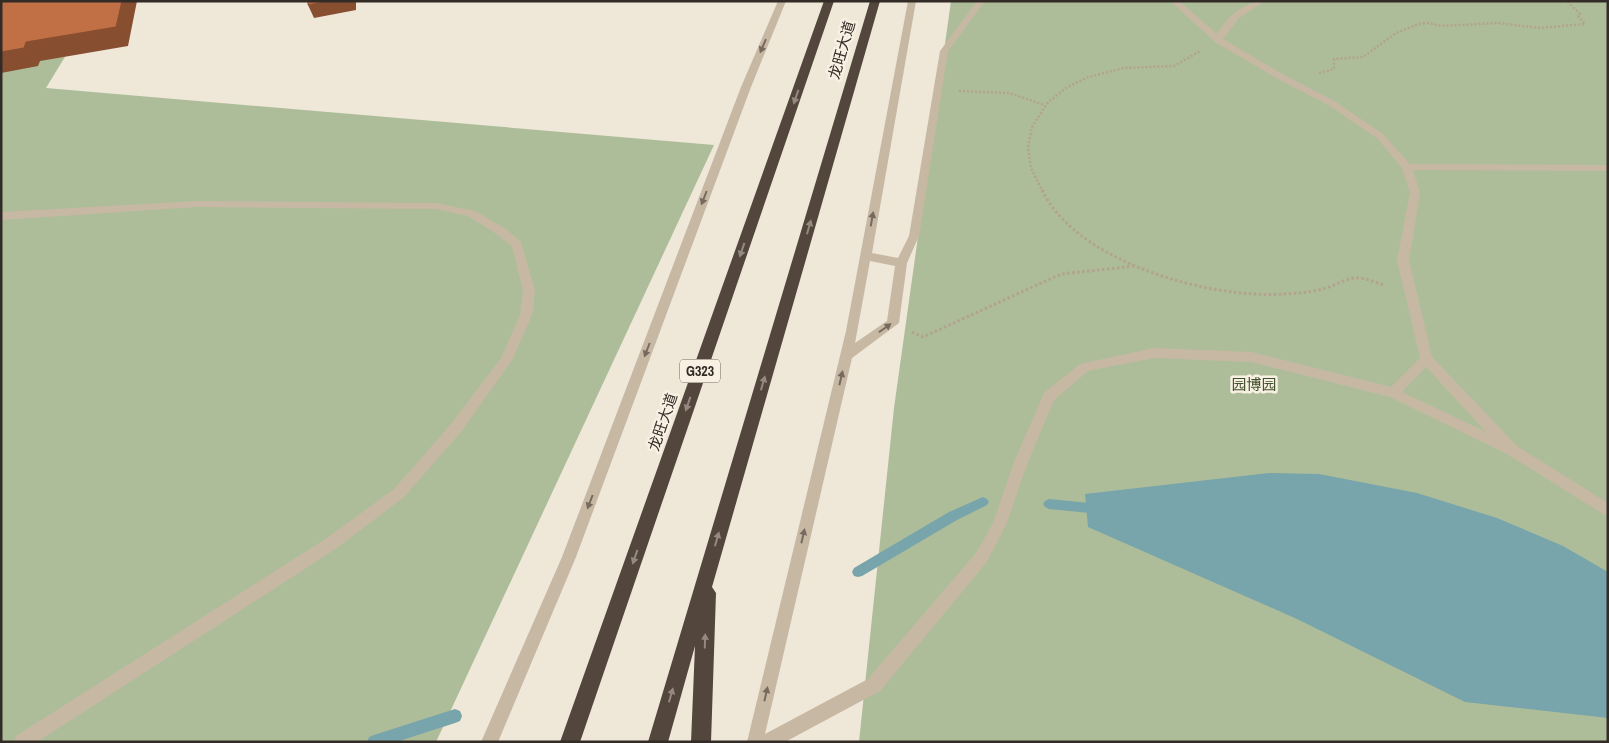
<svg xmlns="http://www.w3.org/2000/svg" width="1609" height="743" viewBox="0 0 1609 743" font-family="'Archivo Narrow','Noto Sans SC',sans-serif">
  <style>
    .green { fill: #adbd99 }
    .water { fill: #78a4ab }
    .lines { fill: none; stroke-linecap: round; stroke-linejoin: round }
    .stream { fill: #78a4ab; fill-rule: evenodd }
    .path-far1 { stroke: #b2a28f; stroke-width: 2.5; stroke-dasharray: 2 2; stroke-linecap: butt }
    .path { stroke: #b2a28f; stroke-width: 3; stroke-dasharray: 2.5 2.5; stroke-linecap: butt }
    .minor { fill: #c7b8a4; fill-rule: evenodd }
    .highway { fill: #53463d; fill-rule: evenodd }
    .shaded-wall { fill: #874e30 }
    .building { fill: #c16f44; stroke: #874e30 }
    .oneway { fill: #766a5f }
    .oneway2 { fill: #958a7f }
    .labels { text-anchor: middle; stroke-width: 5; stroke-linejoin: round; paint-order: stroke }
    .shield { fill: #f8f0e3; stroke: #6e665f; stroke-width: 1 }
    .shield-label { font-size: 14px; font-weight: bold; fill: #332b26 }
    .street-label { font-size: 15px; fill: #332b26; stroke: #f8f0e3 }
    .park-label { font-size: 15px; fill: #3e502b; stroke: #f8f0e3 }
  </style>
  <rect width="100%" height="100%" fill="#efe7d8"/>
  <!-- green -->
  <path class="green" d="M1 1H99L46 88 714 145 436 742H1Z
    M951 1H1608V742H859L894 408Z"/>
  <!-- water -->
  <path class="water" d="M1269 473 1319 474 1417 493 1497 518 1563 546 1608 572V718L1465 702 1297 619 1088 527 1085 494Z"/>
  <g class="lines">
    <!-- stream -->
    <path class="stream" d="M983 497 987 499 989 502 987 505 957 520 862 576 858 577 854 576 852 572 854 568 949 512Z
      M1049 499 1100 504 1104 506 1106 509 1104 512 1100 514 1049 509 1045 507 1043 504 1045 501Z
      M455 709 460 711 462 716 460 721 455 723 396 742H367L369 737 374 735Z"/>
    <!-- path-far1 -->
    <path class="path-far1" d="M1319 73 1334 69V59L1363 57 1396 33 1419 24 1428 23 1442 26 1498 23 1540 28 1585 24 1578 16 1580 14 1567 1
      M959 91 1009 93 1044 105
      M1043 192 1031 168 1028 147 1032 127 1048 102 1066 88 1088 77 1124 68 1174 66 1200 51"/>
    <!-- path -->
    <path class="path" d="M1042 190C1077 263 1210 299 1284 294 1300 293 1315 292 1329 287 1339 284 1348 277 1358 278 1367 278 1376 283 1384 285
      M912 332 923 337 1061 274 1135 266"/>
    <!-- minor -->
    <path class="minor" d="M778 1H786L751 87 576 557 498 742H481L562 557 741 87Z
      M908 1H916L872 253 898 258 909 236 940 51 977 1H985L948 51 919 236 907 263 899 323 852 358 765 734 868 679 976 553 993 523 1014 462 1044 393 1080 364 1154 348 1251 352 1391 387 1420 358 1397 260 1410 193 1402 168 1377 138 1330 106 1278 79 1215 42 1170 1H1179L1217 34C1227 17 1244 1 1265 1L1239 18 1223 39 1284 75 1336 102 1383 134 1410 164 1608 165V171L1413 170 1420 193 1409 260 1432 357 1517 446 1608 503V517L1507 454 1390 397 1251 362 1154 358 1088 371 1054 400 1028 462 1006 525 986 563 880 691 785 742H747L846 331ZM870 261 895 266 887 321 855 343ZM1426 367 1486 432 1402 392Z
      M197 201 436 203 475 211 506 229 521 242 535 291 532 315 512 360 461 432 404 497 337 548 37 742H14L16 736 327 538 394 489 451 424 501 358 520 315 523 291 512 247 498 235 468 216 436 209 197 207 1 220V212Z"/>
    <!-- highway -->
    <path class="highway" d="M824 1H834L580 742H560Z
      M870 1H880L712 587 716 593 711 742H691L695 646 668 742H648Z"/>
  </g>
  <!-- shaded-wall -->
  <path class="shaded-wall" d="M122 1H137L128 46 40 61 38 66 1 73V52L26 42Z
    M328 1H356V10L314 18 308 5Z"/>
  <!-- building -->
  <path class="building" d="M2 1H122L116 27 26 42 24 48 1 52V4Z
    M308 1H328L308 5Z"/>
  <!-- one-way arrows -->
  <defs><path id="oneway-solid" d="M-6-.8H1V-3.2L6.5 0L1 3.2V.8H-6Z" transform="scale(1.25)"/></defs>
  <g class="oneway">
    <use href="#oneway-solid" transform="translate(763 46) rotate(113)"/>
    <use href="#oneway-solid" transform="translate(704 198) rotate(111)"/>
    <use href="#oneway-solid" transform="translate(872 219) rotate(-80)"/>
    <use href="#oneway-solid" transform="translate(885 328) rotate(-35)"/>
    <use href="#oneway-solid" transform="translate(647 350) rotate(111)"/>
    <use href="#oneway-solid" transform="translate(841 378) rotate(-77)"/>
    <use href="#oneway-solid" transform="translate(590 502) rotate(111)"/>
    <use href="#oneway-solid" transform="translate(803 536) rotate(-77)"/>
    <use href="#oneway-solid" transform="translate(766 694) rotate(-77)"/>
  </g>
  <g class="oneway2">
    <use href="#oneway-solid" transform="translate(796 97) rotate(109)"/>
    <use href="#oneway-solid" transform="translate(809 227) rotate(-74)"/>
    <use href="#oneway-solid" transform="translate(742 250) rotate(109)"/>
    <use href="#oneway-solid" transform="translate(763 383) rotate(-74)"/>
    <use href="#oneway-solid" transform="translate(688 404) rotate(109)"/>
    <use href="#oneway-solid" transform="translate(717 539) rotate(-74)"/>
    <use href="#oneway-solid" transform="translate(635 557) rotate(109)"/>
    <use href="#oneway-solid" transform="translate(705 641) rotate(-88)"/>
    <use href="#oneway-solid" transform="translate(671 695) rotate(-74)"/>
  </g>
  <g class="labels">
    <!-- shield labels -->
    <rect class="shield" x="680" y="359.5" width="40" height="23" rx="4"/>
    <g class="shield-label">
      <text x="700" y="376">G323</text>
    </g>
    <!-- street labels -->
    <g class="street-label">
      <text transform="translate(842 50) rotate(-74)" y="5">龙旺大道</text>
      <text transform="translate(663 422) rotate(-71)" y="5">龙旺大道</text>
    </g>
    <!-- park labels -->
    <g class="park-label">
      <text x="1254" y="390">园博园</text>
    </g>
  </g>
  <!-- border -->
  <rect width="1609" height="743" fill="none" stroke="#332b26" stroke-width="5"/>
</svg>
